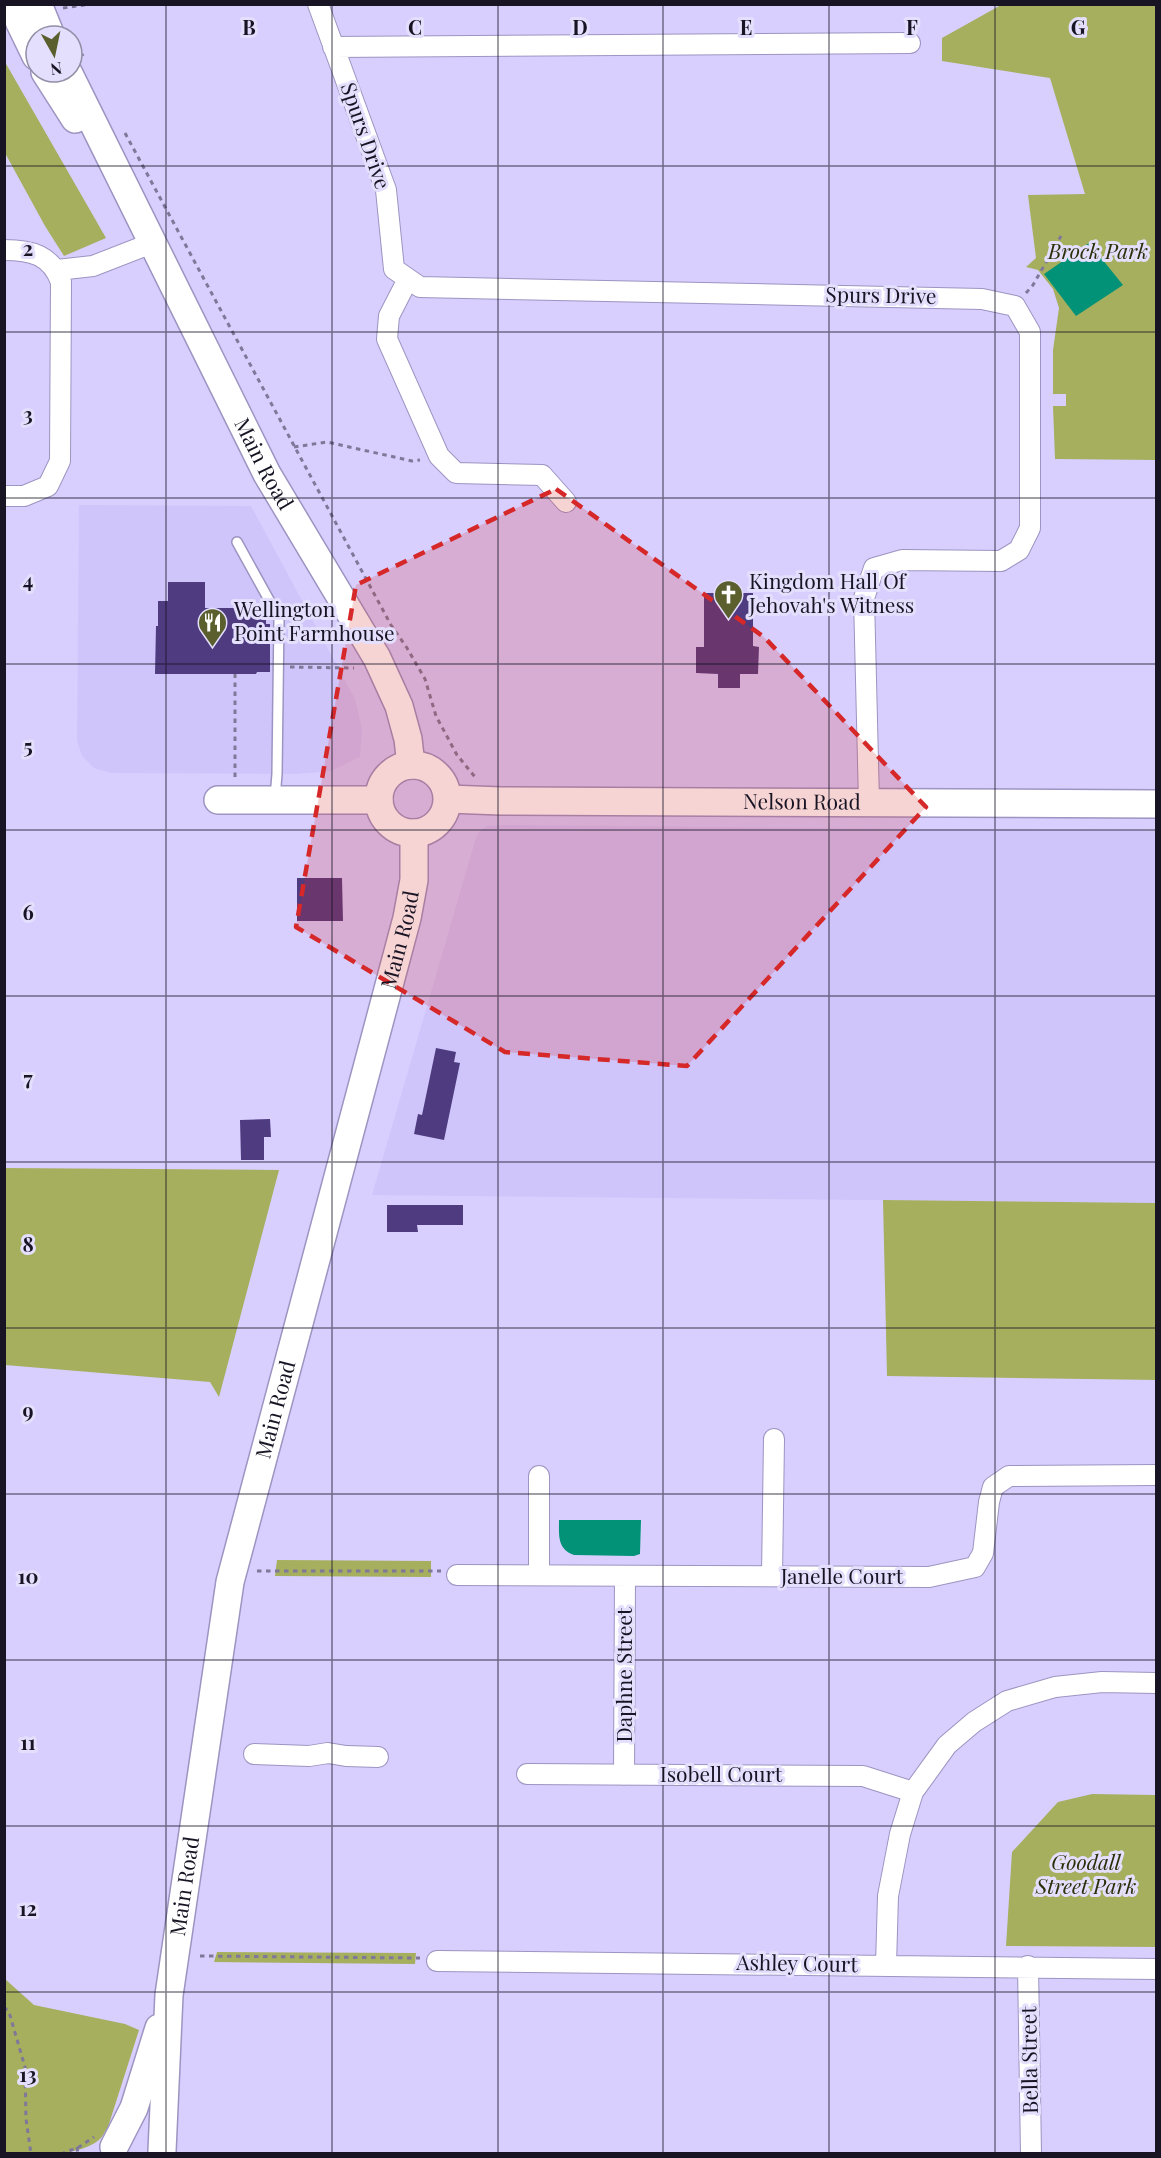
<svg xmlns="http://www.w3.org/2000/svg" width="1161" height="2158" viewBox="0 0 1161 2158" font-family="'Playfair Display',serif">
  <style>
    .built { fill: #d0c5fb }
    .green { fill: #a6af5d }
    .water { fill: #019277 }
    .building { fill: #4e3b80 }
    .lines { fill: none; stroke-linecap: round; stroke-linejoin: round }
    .lane-casing { stroke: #9d94c1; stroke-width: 12 }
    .street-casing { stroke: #9d94c1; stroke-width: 22 }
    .secondary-casing { stroke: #9d94c1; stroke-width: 30 }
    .path { stroke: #7f7999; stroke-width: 3; stroke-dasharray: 4.5 4.5; stroke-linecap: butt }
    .lane { stroke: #fff; stroke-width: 9 }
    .street { stroke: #fff; stroke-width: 20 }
    .secondary { stroke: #fff; stroke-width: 27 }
    .marked { fill: #d62828; fill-opacity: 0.2; stroke: #d62828; stroke-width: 4.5; stroke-dasharray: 12 8; stroke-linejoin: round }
    .grid { fill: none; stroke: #181424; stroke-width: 1.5; stroke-opacity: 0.55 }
    .labels { text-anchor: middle; stroke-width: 6; stroke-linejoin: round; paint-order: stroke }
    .street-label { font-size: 21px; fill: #181424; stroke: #e4dffc }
    .park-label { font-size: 21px; font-style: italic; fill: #2c2f09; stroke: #e4dffc }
    .poi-label { font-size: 21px; fill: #181424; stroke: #e4dffc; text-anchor: start }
    .grid-label { font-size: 20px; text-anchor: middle; font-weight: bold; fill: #181424; stroke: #e4dffc; stroke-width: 6; stroke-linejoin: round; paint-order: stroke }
  </style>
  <rect width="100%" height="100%" fill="#d8cffe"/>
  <!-- built -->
  <path class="built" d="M79 505 251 506 355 699 362 729 360 757 331 771 297 774 112 773 94 768 82 756 77 741Z
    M501 825 1156 831V1203L372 1195 475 841 479 832 487 826Z"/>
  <!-- green -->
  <path class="green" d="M1001 5H1156V460L1055 459 1053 406H1066V394H1053V350L1059 308 1053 289 1038 270 1026 267 1036 258 1028 195 1085 194 1050 78 942 61V38Z
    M4 62H5L106 238 64 256 45 226 5 153Z
    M4 1168 279 1170 219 1397 210 1382 5 1365Z
    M883 1200 1156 1203V1380L887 1376Z
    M277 1560 431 1561V1577L275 1576Z
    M1092 1794 1156 1795V1947L1006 1946 1012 1852 1058 1802Z
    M217 1952 416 1953 415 1964 214 1962Z
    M5 1979 34 2005 125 2024 139 2030 108 2127C105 2131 103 2136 100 2139 79 2158 32 2154 5 2153Z"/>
  <!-- water -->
  <path class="water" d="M1089 243 1123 285 1076 316 1044 274Z
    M559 1520H641L640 1554 634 1556 574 1555C557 1549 559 1535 559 1520Z"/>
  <!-- building -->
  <path class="building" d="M168 582H205V608H266V624H270V672H257L256 674H155L156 626H158V601H168Z
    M704 593H753V646L759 647 758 674H740V688H718V674L696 673V647H704Z
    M297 878H342L343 921H297Z
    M436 1048 456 1052 454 1062 460 1063 444 1140 414 1134 418 1114 422 1115Z
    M270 1119 271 1137H264V1160H241L240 1120Z
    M387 1205H463V1225H417L418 1232H387Z"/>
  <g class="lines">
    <defs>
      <path id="lane" d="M237 542 279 618 277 774 275 798"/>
      <path id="street" d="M318 4 386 190 394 269 420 287 982 299 1015 306 1030 332V528L1019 550 1001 561 902 560 874 568 864 598 869 802
        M333 47 910 43
        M4 250C32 250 51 255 61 282L60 461 48 486 24 496H4
        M57 270 93 266 152 243
        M408 279 389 316 387 339 439 456 456 473 542 475 566 502
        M539 1476V1575
        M457 1575 929 1577 975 1567 983 1553 989 1502 993 1487 1009 1476 1156 1475
        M772 1576 774 1439
        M254 1754 309 1756 328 1753 346 1756 378 1757
        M527 1774 863 1776 913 1792
        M624 1775 625 1576
        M437 1961 1156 1969
        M886 1965 888 1896 900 1834 913 1792 947 1745 974 1722 1007 1701 1055 1687 1102 1682 1156 1683
        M1028 1966 1031 2154"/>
      <g id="secondary">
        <path d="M14 4 19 21 36 56"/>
        <path d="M38 4 51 36"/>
        <path d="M45 72 75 119"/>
        <path id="s1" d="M68 72 267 474 377 658 399 706 408 739 411 765"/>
        <circle cx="413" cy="799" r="34"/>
        <path id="s2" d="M448 799 501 801 1156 804"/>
        <path d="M218 800H379"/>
        <path d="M114 2147 134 2108 159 2028"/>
        <path id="s3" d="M162 2151 169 1995 230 1582 407 918 414 880V833"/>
      </g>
    </defs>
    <!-- lane casing -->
    <use href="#lane" class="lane-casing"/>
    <!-- street casing -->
    <use href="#street" class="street-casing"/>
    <!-- secondary casing -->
    <use href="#secondary" class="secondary-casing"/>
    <!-- path -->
    <path class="path" d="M63 8 91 4
      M74 38 83 56
      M125 133 391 625 407 648 425 679 436 716 457 755 475 777
      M1026 293 1033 285 1061 236
      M294 447 327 442 412 461 420 460
      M290 667 354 668
      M235 777V674
      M257 1571H441
      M200 1956 420 1958
      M4 2007 9 2012 25 2067 26 2119 31 2154
      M77 2147 78 2154
      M61 2154 79 2147 94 2137"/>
    <!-- lane -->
    <use href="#lane" class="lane"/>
    <!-- street -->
    <use href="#street" class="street"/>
    <!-- secondary -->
    <use href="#secondary" class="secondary"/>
  </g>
  <!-- marked area -->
  <path class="marked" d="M556 489 764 637 926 807 687 1066 505 1052 296 927 356 585Z"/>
  <!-- grid -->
  <path class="grid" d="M166 4V2154M332 4V2154M498 4V2154M663 4V2154M829 4V2154M995 4V2154M4 166H1156M4 332H1156M4 498H1156M4 664H1156M4 830H1156M4 996H1156M4 1162H1156M4 1328H1156M4 1494H1156M4 1660H1156M4 1826H1156M4 1992H1156"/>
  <!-- icons -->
  <defs>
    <symbol id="church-pin" viewBox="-11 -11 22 30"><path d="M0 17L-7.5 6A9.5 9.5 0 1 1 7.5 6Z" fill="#5a5f2d" stroke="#e4dffc"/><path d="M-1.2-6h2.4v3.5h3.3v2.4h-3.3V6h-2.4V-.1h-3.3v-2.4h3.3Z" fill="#fff"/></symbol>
    <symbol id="restaurant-pin" viewBox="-11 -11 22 30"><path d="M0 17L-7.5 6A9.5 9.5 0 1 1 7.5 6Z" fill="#5a5f2d" stroke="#e4dffc"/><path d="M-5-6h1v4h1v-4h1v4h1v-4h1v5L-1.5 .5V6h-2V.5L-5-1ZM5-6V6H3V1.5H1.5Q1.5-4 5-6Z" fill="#fff"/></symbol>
  </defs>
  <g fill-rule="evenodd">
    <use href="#church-pin" x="712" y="578" width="33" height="45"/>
    <use href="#restaurant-pin" x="196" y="606" width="33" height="45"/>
  </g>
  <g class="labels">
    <!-- street labels -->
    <g class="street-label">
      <text transform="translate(365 136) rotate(71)" y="7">Spurs Drive</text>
      <text transform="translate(881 296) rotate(1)" y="7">Spurs Drive</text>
      <text dy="7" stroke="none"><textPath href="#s1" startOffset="438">Main Road</textPath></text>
      <text dy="7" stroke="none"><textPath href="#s2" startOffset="354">Nelson Road</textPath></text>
      <text dy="7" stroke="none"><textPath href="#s3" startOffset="1238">Main Road</textPath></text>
      <text dy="7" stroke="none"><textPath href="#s3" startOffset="752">Main Road</textPath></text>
      <text x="842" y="1584">Janelle Court</text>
      <text transform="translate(625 1675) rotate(-90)" y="7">Daphne Street</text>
      <text x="721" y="1782">Isobell Court</text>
      <text dy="7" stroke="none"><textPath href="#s3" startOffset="266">Main Road</textPath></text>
      <text transform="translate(797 1964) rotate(1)" y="7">Ashley Court</text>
      <text transform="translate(1030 2060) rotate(-91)" y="7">Bella Street</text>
    </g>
    <!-- park labels -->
    <g class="park-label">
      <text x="1098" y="259">Brock Park</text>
      <text x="1086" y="1870">Goodall<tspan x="1086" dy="24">Street Park</tspan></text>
    </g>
    <!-- poi labels -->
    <g class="poi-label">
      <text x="749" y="589">Kingdom Hall Of<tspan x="749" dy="24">Jehovah's Witness</tspan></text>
      <text x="234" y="617">Wellington<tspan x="234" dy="24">Point Farmhouse</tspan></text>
    </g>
  </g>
  <g class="grid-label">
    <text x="249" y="35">B</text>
    <text x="415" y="35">C</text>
    <text x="580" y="35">D</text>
    <text x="746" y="35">E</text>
    <text x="912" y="35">F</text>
    <text x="1078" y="35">G</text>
    <text x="28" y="256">2</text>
    <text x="28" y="422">3</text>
    <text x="28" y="588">4</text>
    <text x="28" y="754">5</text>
    <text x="28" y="920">6</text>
    <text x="28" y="1086">7</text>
    <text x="28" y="1252">8</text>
    <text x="28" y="1418">9</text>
    <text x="28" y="1584">10</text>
    <text x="28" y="1750">11</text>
    <text x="28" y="1916">12</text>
    <text x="28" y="2082">13</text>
  </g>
  <!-- border -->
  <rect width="1161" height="2158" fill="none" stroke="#181424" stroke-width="12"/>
  <!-- north arrow -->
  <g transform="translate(54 54) rotate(171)"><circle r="28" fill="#e4dffc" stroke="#928ea6" stroke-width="1.5"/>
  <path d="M0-4.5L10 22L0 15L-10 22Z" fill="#5a5f2d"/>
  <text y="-9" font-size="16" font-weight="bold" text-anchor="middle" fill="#181424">N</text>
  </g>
</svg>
